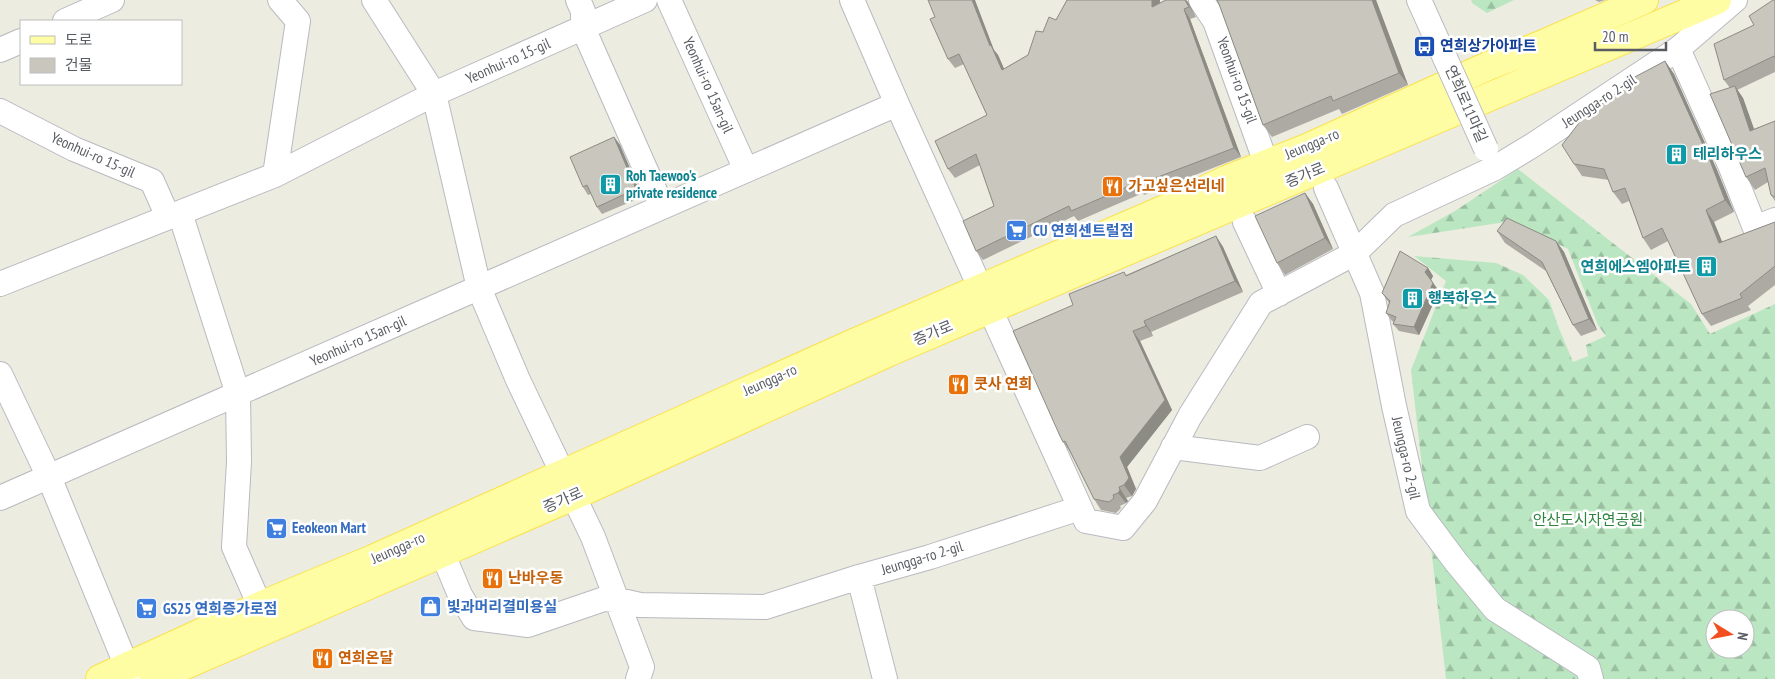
<svg xmlns="http://www.w3.org/2000/svg" width="1775" height="679" viewBox="0 0 1775 679" font-family="'PT Sans Narrow','Noto Sans KR',sans-serif">
  <style>
    .forest { fill: url(#forest-firs); fill-rule: evenodd }
    .lines { fill: none; stroke-linecap: round; stroke-linejoin: round }
    .minor-casing { stroke: #b8bac0; stroke-width: 26 }
    .major-casing { stroke: #fae24c; stroke-width: 30 }
    .minor { stroke: #fff; stroke-width: 24 }
    .major { stroke: #fffda3; stroke-width: 28 }
    .minor-bridge-casing { stroke: #b8bac0; stroke-width: 26; stroke-linecap: butt }
    .minor-bridge { stroke: #fff; stroke-width: 24 }
    .wall { fill: #acaaa3 }
    .shaded-wall { fill: #8c8b84 }
    .building { fill: #c8c6bd; stroke: #8c8b84 }
    .labels { text-anchor: middle; stroke-width: 5; stroke-linejoin: round; paint-order: stroke }
    .transit-label { font-size: 15px; font-weight: bold; fill: #164399; stroke: #fff; text-anchor: start }
    .street-label { font-size: 15px; fill: #595c62; stroke: #fff }
    .culture-label { font-size: 15px; font-weight: bold; fill: #0d838f; stroke: #fff; text-anchor: start }
    .food-label { font-size: 15px; font-weight: bold; fill: #c56008; stroke: #fff; text-anchor: start }
    .shop-label { font-size: 15px; font-weight: bold; fill: #366cbe; stroke: #fff; text-anchor: start }
    .park-label { font-size: 15px; fill: #2e843f; stroke: #fff }
  </style>
  <defs>
    <pattern id="forest-firs" width="22" height="20" patternUnits="userSpaceOnUse" patternTransform="scale(1.25)"><rect width="22" height="20" fill="#bae7c1"/><path d="M5 1l3.5 6h-7zM16 11l3.5 6h-7z" fill="#9abea0"/></pattern>
  </defs>
  <rect width="100%" height="100%" fill="#edece0"/>
  <!-- forest -->
  <path class="forest" d="M1471 0H1514L1487 13 1472 3Z
    M1518 169 1691 304 1710 334 1775 304V679H1446L1411 370 1446 281 1414 256 1496 263 1523 275 1549 300 1558 326 1573 362 1588 356 1586 345 1606 336 1598 325 1568 249 1512 221 1408 237 1455 211ZM1715 619H1745V649H1715Z"/>
  <g class="lines">
    <defs>
      <path id="minor" d="M374 0 434 94 479 288 518 380 593 537 642 667 638 679
        M578 0 583 11V28L662 207
        M669 0 746 170
        M852 0 897 104 1086 521 1123 528 1145 501 1190 416 1261 303 1355 253 1394 215 1495 168 1533 145 1678 49 1735 0
        M1201 0 1215 21 1266 163
        M1419 0 1446 60
        M65 21 112 0
        M1678 49 1730 165 1755 228 1775 220
        M0 50 21 41
        M0 111 74 149 152 181 168 217
        M275 175 298 21 280 0
        M1326 188 1372 293 1394 406 1418 511 1456 562 1495 609 1588 668 1591 679
        M180 213 238 394 239 462 234 547 260 606
        M1245 222 1279 294
        M0 284 275 175 434 94 645 0
        M0 374 49 477 132 679
        M1173 447 1260 458 1307 437
        M0 498 897 104
        M442 552 460 595 474 618 528 625 604 599 618 600 640 605 765 607 859 577 930 557 1080 508
        M859 577 885 679"/>
      <path id="major" d="M100 679 260 606 373 559 854 343 1165 209 1226 180 1307 148 1488 66 1541 45 1644 0
        M153 679 573 496 889 352 1717 0"/>
    </defs>
    <!-- minor casing -->
    <use href="#minor" class="minor-casing"/>
    <!-- major casing -->
    <use href="#major" class="major-casing"/>
    <!-- minor -->
    <use href="#minor" class="minor"/>
    <!-- major -->
    <use href="#major" class="major"/>
    <defs>
      <path id="minor-bridge" d="M1446 60 1486 149"/>
    </defs>
    <!-- minor-bridge casing -->
    <use href="#minor-bridge" class="minor-bridge-casing"/>
    <!-- minor-bridge -->
    <use href="#minor-bridge" class="minor-bridge"/>
  </g>
  <!-- wall -->
  <path class="wall" d="M1067 0H1160V3L1166 0H1186L1196 17 1190 19 1241 157 1144 195 1143 193 1078 221 1074 216 983 260 976 251 994 206 980 165 955 178 948 169 987 115 964 64 955 68 948 59 935 17 994 50 998 55 1004 69 1028 55 1043 32 1056 20Z
    M1217 0H1376L1408 85 1342 114 1339 109 1272 137 1263 125 1219 4Z
    M1595 0H1605L1599 2Z
    M1775 0V72L1737 90 1743 98 1754 129 1775 121V201L1771 195 1768 182 1755 190 1746 177 1730 88 1724 80 1754 25Z
    M1665 61 1674 74 1717 170 1734 212 1714 222 1722 242 1775 222V285L1748 306 1751 310 1711 326 1702 314 1668 241 1651 250 1643 238 1629 201 1622 204 1613 192 1609 180 1582 176 1574 164Z
    M614 137 620 145 642 197 602 214 597 207 591 194 588 195 583 187Z
    M1305 193 1313 204 1333 249 1285 275 1277 263Z
    M1497 231 1556 241 1564 252 1597 330 1581 336 1573 325 1546 271 1505 243Z
    M1216 236 1223 247 1243 292 1151 332 1153 336 1140 341 1172 410 1127 467 1136 489 1132 496 1126 498 1128 501 1126 503 1120 506 1121 508 1116 513 1101 510 1094 499 1070 452 1063 442 1073 305 1124 272 1126 275Z
    M1428 268 1433 276 1431 280 1439 291 1419 335 1399 331 1393 324 1394 322 1392 321 1386 313 1389 303 1382 293Z"/>
  <!-- shaded-wall -->
  <path class="shaded-wall" d="M972 0H975L994 50 998 55 1009 80 1002 70 990 46Z
    M1152 0H1160L1158 16 1152 7Z
    M1185 0H1186L1188 2 1196 17Z
    M1372 0H1376L1408 85 1399 73Z
    M1184 9 1190 19 1241 157 1234 148Z
    M1665 61 1674 74 1717 170 1734 212 1725 200Z
    M1735 86 1743 98 1759 143 1750 131Z
    M614 137 620 145 642 197 636 189Z
    M1305 193 1313 204 1333 249 1325 238Z
    M1706 210 1714 222 1728 256 1719 243Z
    M1216 236 1223 247 1243 292 1235 281Z
    M1556 241 1564 252 1597 330 1589 319Z
    M1428 268 1433 276 1431 280 1425 272Z
    M1433 283 1439 291 1419 335 1414 327Z
    M1144 321 1151 332 1153 336 1146 326Z
    M1133 331 1140 341 1172 410 1127 467 1136 489 1132 496 1124 485 1120 457Z
    M1119 487 1126 498 1128 501 1126 503 1118 493Z"/>
  <!-- building -->
  <path class="building" d="M928 0H972L990 46 991 45 1002 70 1028 55 1036 31 1043 32 1049 17 1056 20 1067 0H1152V7L1166 0H1185L1189 7 1184 9 1234 148 1137 185 1136 183 1071 211 1069 206 976 251 963 221 994 206 976 154 948 169 935 141 987 115 959 54 948 59 930 19 935 17Z
    M1217 0H1372L1399 73 1333 101 1331 96 1263 125 1219 4Z
    M1773 0H1775V58L1774 56 1724 80 1714 44 1754 25 1749 16Z
    M1665 61 1709 158 1725 200 1706 210 1719 243 1775 222V266L1740 294 1742 298 1702 314 1662 228 1643 238 1625 188 1613 192 1604 169 1574 164 1562 145 1582 119 1632 81 1631 79Z
    M1735 86 1750 131 1775 121V197L1771 195 1765 168 1746 177 1710 94Z
    M614 137 636 189 597 207 587 185 583 187 570 157Z
    M1305 193 1325 238 1277 263 1255 216Z
    M1507 218 1556 241 1589 319 1573 325 1542 262 1497 231Z
    M1216 236 1235 281 1144 321 1146 326 1133 331 1165 400 1120 457 1129 478 1124 485 1119 487 1120 490 1118 493 1113 495 1114 498 1109 502 1094 499 1065 441 1063 442 1060 436 1013 331 1073 305 1069 294 1124 272 1126 276Z
    M1400 251 1428 268 1425 272 1433 283 1414 327 1393 324 1396 317 1386 313 1390 301 1382 293Z"/>
  <!-- icons -->
  <defs>
    <symbol id="bus-square" viewBox="-11 -11 22 22"><rect x="-9" y="-9" width="18" height="18" rx="4" fill="#1a4fb4" stroke="#fff"/><path d="M-5-6H5V4H4V6H2V4H-2V6H-4V4H-5ZM-3.5-4V0h7V-4ZM-3.5 1.2v1.5H-2V1.2ZM2 1.2v1.5H3.5V1.2Z" fill="#fff"/></symbol>
    <symbol id="building-square" viewBox="-11 -11 22 22"><rect x="-9" y="-9" width="18" height="18" rx="4" fill="#0f9aa8" stroke="#fff"/><path d="M-4-6H4V6H1V3H-1V6H-4ZM-2.5-4.3h1.7v1.8h-1.7ZM.8-4.3h1.7v1.8H.8ZM-2.5-1h1.7V.8h-1.7ZM.8-1h1.7V.8H.8Z" fill="#fff"/></symbol>
    <symbol id="restaurant-square" viewBox="-11 -11 22 22"><rect x="-9" y="-9" width="18" height="18" rx="4" fill="#e8710a" stroke="#fff"/><path d="M-5-6h1v4h1v-4h1v4h1v-4h1v5L-1.5 .5V6h-2V.5L-5-1ZM5-6V6H3V1.5H1.5Q1.5-4 5-6Z" fill="#fff"/></symbol>
    <symbol id="supermarket-square" viewBox="-11 -11 22 22"><rect x="-9" y="-9" width="18" height="18" rx="4" fill="#3f7fe0" stroke="#fff"/><path d="M-6-5.5h2.5l.6 2H6L4.5 2H-2.5L-4.4-4H-6ZM-1.5 3.2a1.3 1.3 0 1 0 .1 0ZM3 3.2a1.3 1.3 0 1 0 .1 0Z" fill="#fff"/></symbol>
    <symbol id="shop-square" viewBox="-11 -11 22 22"><rect x="-9" y="-9" width="18" height="18" rx="4" fill="#3f7fe0" stroke="#fff"/><path d="M-5-2.5h2.3a2.7 3.5 0 0 1 5.4 0H5L5.5 6h-11ZM-1.5-2.5h3a1.5 2.3 0 0 0-3 0Z" fill="#fff"/></symbol>
  </defs>
  <g fill-rule="evenodd">
    <use href="#bus-square" x="1412" y="34" width="25" height="25"/>
    <use href="#building-square" x="1664" y="142" width="25" height="25"/>
    <use href="#building-square" x="598" y="172" width="25" height="25"/>
    <use href="#restaurant-square" x="1100" y="174" width="25" height="25"/>
    <use href="#supermarket-square" x="1004" y="218" width="25" height="25"/>
    <use href="#building-square" x="1694" y="254" width="25" height="25"/>
    <use href="#building-square" x="1400" y="286" width="25" height="25"/>
    <use href="#restaurant-square" x="946" y="372" width="25" height="25"/>
    <use href="#supermarket-square" x="264" y="516" width="25" height="25"/>
    <use href="#restaurant-square" x="480" y="566" width="25" height="25"/>
    <use href="#shop-square" x="418" y="594" width="25" height="25"/>
    <use href="#supermarket-square" x="134" y="596" width="25" height="25"/>
    <use href="#restaurant-square" x="310" y="646" width="25" height="25"/>
  </g>
  <g class="labels">
    <!-- transit labels -->
    <g class="transit-label">
      <text x="1440" y="51">연희상가아파트</text>
    </g>
    <!-- street labels -->
    <g class="street-label">
      <text transform="translate(508 61) rotate(-24)" y="5">Yeonhui-ro 15-gil</text>
      <text transform="translate(1237 80) rotate(70)" y="5">Yeonhui-ro 15-gil</text>
      <text transform="translate(708 85) rotate(66)" y="5">Yeonhui-ro 15an-gil</text>
      <text transform="translate(1599 101) rotate(-33)" y="5">Jeungga-ro 2-gil</text>
      <text transform="translate(1466 104) rotate(66)" y="5">연희로11마길</text>
      <text transform="translate(1312 144) rotate(-23)" y="5">Jeungga-ro</text>
      <text transform="translate(93 155) rotate(24)" y="5">Yeonhui-ro 15-gil</text>
      <text transform="translate(1305 175) rotate(-23)" y="5">증가로</text>
      <text transform="translate(933 333) rotate(-23)" y="5">증가로</text>
      <text transform="translate(358 341) rotate(-24)" y="5">Yeonhui-ro 15an-gil</text>
      <text transform="translate(770 380) rotate(-24)" y="5">Jeungga-ro</text>
      <text transform="translate(1406 458) rotate(77)" y="5">Jeungga-ro 2-gil</text>
      <text transform="translate(563 500) rotate(-24)" y="5">증가로</text>
      <text transform="translate(398 548) rotate(-24)" y="5">Jeungga-ro</text>
      <text transform="translate(922 558) rotate(-17)" y="5">Jeungga-ro 2-gil</text>
    </g>
    <!-- culture labels -->
    <g class="culture-label">
      <text x="1693" y="159">테리하우스</text>
      <text x="626" y="181">Roh Taewoo's<tspan x="626" dy="17">private residence</tspan></text>
      <text x="1691" y="272" text-anchor="end">연희에스엠아파트</text>
      <text x="1428" y="303">행복하우스</text>
    </g>
    <!-- food labels -->
    <g class="food-label">
      <text x="1128" y="191">가고싶은선리네</text>
      <text x="974" y="389">쿳사 연희</text>
      <text x="508" y="583">난바우동</text>
      <text x="338" y="663">연희온달</text>
    </g>
    <!-- shop labels -->
    <g class="shop-label">
      <text x="1033" y="236">CU 연희센트럴점</text>
      <text x="292" y="533">Eeokeon Mart</text>
      <text x="447" y="612">빛과머리결미용실</text>
      <text x="163" y="614">GS25 연희증가로점</text>
    </g>
    <!-- park labels -->
    <g class="park-label">
      <text x="1588" y="525">안산도시자연공원</text>
    </g>
  </g>
  <!-- legend -->
  <rect x="20" y="20" width="162" height="65" fill="#ffffff" stroke="#bdbec0"/>
  <rect x="30" y="36" width="25" height="8" fill="#fffda3" stroke="#bdbec0"/>
  <text x="65" y="45" font-size="15" fill="#595c62">도로</text>
  <rect x="30" y="58" width="25" height="15" fill="#c8c6bd" stroke="#bdbec0"/>
  <text x="65" y="70" font-size="15" fill="#595c62">건물</text>
  <!-- north arrow -->
  <g transform="translate(1730 634) rotate(100)"><circle r="24" fill="#ffffff" stroke="#bdbec0"/>
  <path d="M0-4L9 19L0 12L-9 19Z" fill="#f34e20"/>
  <text y="-8" font-size="14" font-weight="bold" text-anchor="middle" fill="#595c62">N</text>
  </g>
  <!-- scale -->
  <path d="M1595 42v8h71v-8" fill="none" stroke="#595c62" stroke-width="2.5"/>
  <text x="1602" y="42" font-size="15" fill="#595c62" stroke="#ffffff" stroke-width="4" paint-order="stroke">20 m</text>
</svg>
